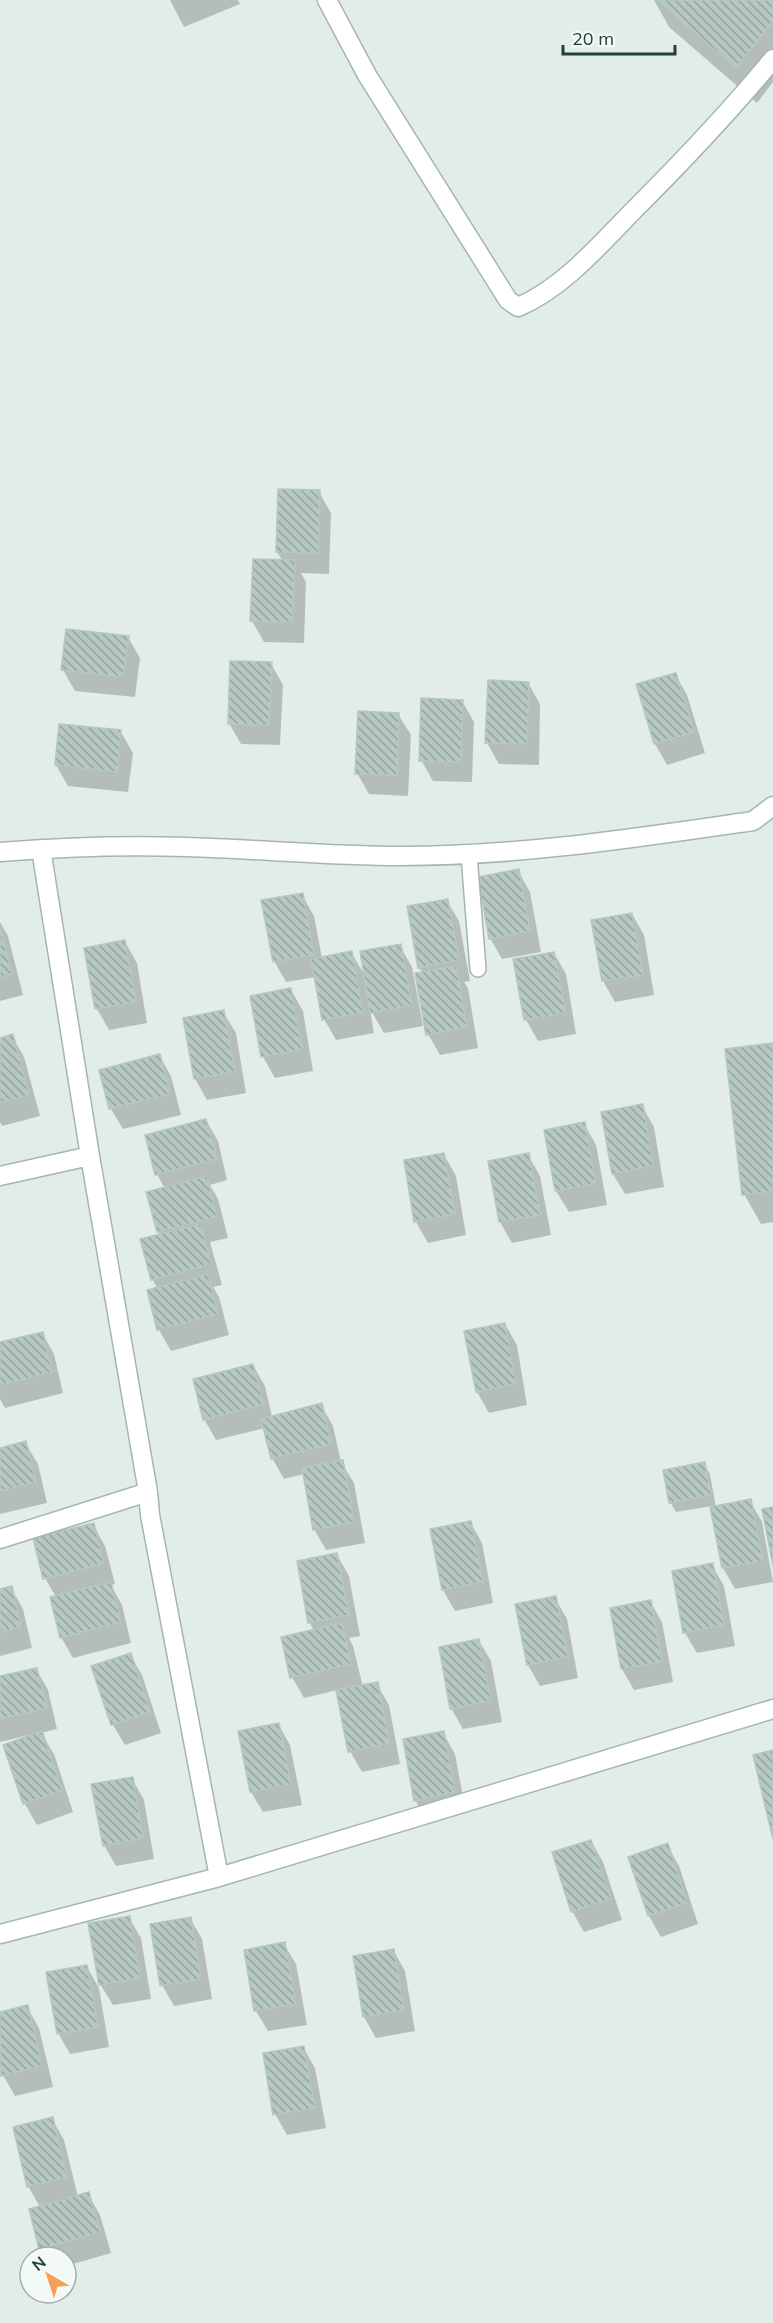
<svg xmlns="http://www.w3.org/2000/svg" width="773" height="2323" viewBox="0 0 773 2323" font-family="Mulish,sans-serif">
  <style>
    .shadow { fill: #0003 }
    .building { fill: url(#building-back-hatch); stroke: #b4c7c3; stroke-width: 1.5 }
    .lines { fill: none; stroke-linecap: round; stroke-linejoin: round }
    .service-casing { stroke: #a4b5b3; stroke-width: 18 }
    .minor-casing { stroke: #a4b5b3; stroke-width: 21 }
    .service { stroke: #fff; stroke-width: 15 }
    .minor { stroke: #fff; stroke-width: 18 }
  </style>
  <defs>
    <pattern id="building-back-hatch" width="6" height="6" patternUnits="userSpaceOnUse" patternTransform="scale(1.5)"><rect width="6" height="6" fill="#b7c8c4"/><path d="M-1 5l2 2M0 0l6 6M5-1l2 2" fill="none" stroke="#94a4a0"/></pattern>
  </defs>
  <rect width="100%" height="100%" fill="#e2edea"/>
  <!-- shadow -->
  <path class="shadow" d="M170 0H238L240 4 184 27Z
    M654 0H773V82L757 103 669 27Z
    M319 492 331 513 329 574 301 573 306 582 304 643 264 642 252 621 283 561 277 552Z
    M128 637 140 658 135 697 75 691 63 670Z
    M271 664 283 685 280 745 241 744 229 723Z
    M675 674 687 695 705 753 667 765 655 744Z
    M528 683 540 704 539 765 499 764 487 743Z
    M462 701 474 722 472 782 433 781 421 760Z
    M398 714 411 735 408 796 369 794 357 773Z
    M121 732 133 753 128 792 68 786 56 765Z
    M518 871 530 892 541 952 502 959 490 938Z
    M302 895 314 916 322 958 351 952 365 976 400 946 412 967 423 1026 384 1033 370 1009 374 1033 336 1040 324 1019 316 977 286 982 274 961Z
    M447 901 459 921 470 981 464 982 468 988 478 1048 440 1055 428 1034 423 973 419 968Z
    M632 914 644 935 654 995 615 1002 603 981 592 921Z
    M0 922 8 936 23 995 0 1001Z
    M125 942 137 963 147 1023 109 1030 97 1009 86 949Z
    M554 953 566 974 576 1034 538 1041 526 1020Z
    M291 990 303 1011 313 1071 275 1078 263 1057 252 997Z
    M223 1012 236 1033 246 1093 207 1100 195 1079Z
    M12 1036 24 1057 40 1116 2 1126 0 1122V1039Z
    M773 1044V1222L761 1224 744 1194Z
    M159 1055 171 1076 181 1115 123 1129 111 1109Z
    M642 1106 654 1127 664 1187 625 1194 613 1174Z
    M206 1120 218 1141 227 1180 210 1185 218 1199 228 1238 210 1242 222 1285 213 1287 219 1297 229 1335 171 1351 159 1330 149 1291 158 1289 152 1279 160 1236 148 1193 165 1189 157 1174Z
    M584 1124 596 1145 607 1205 569 1212 556 1191 546 1131Z
    M444 1155 456 1176 466 1235 428 1243 416 1222Z
    M528 1155 540 1176 551 1235 512 1243 500 1222 490 1162Z
    M505 1324 517 1345 527 1405 489 1413 477 1392 466 1332Z
    M42 1333 54 1354 63 1393 5 1408 0 1399V1344Z
    M253 1365 265 1386 272 1417 321 1405 333 1426 341 1462 354 1483 365 1543 326 1550 314 1529 304 1474 284 1479 272 1458 265 1428 216 1440 204 1419Z
    M25 1443 38 1464 47 1503 0 1514V1449Z
    M704 1464 710 1474 716 1508 750 1501 762 1522 773 1582 735 1589 723 1568 712 1506 676 1512 670 1502Z
    M470 1522 482 1543 493 1603 455 1611 443 1590 431 1530Z
    M93 1525 105 1546 115 1584 111 1585 122 1605 131 1643 73 1658 61 1637 56 1597 45 1578Z
    M337 1555 349 1576 360 1636 349 1638 353 1646 363 1687 377 1684 389 1705 400 1764 362 1772 350 1751 338 1690 304 1698 292 1677 314 1631 310 1623 298 1563Z
    M712 1565 724 1586 735 1646 697 1653 685 1633Z
    M11 1588 23 1609 32 1648 0 1656V1591Z
    M555 1598 567 1619 578 1678 540 1686 528 1665 517 1605Z
    M650 1601 662 1622 673 1682 634 1690 622 1669Z
    M479 1641 491 1661 502 1722 463 1729 451 1708Z
    M130 1654 142 1675 161 1733 125 1745 113 1725 93 1667Z
    M36 1669 48 1690 57 1729 41 1733 54 1754 73 1812 37 1825 25 1804 4 1746 29 1738V1735L0 1742V1677Z
    M278 1724 290 1745 302 1805 263 1812 251 1792Z
    M443 1733 455 1754 466 1813 427 1821 415 1800Z
    M132 1779 144 1800 154 1859 116 1866 104 1845Z
    M591 1841 603 1862 622 1920 584 1932 572 1911Z
    M667 1845 679 1866 698 1924 661 1937 649 1916 630 1858Z
    M129 1918 141 1938 151 1999 113 2005 100 1984Z
    M190 1918 202 1939 212 1999 174 2006 162 1985Z
    M284 1944 296 1964 307 2025 268 2031 256 2011Z
    M393 1950 405 1971 415 2031 376 2038 364 2017Z
    M87 1967 99 1988 109 2047 70 2054 58 2033Z
    M27 2007 39 2028 53 2087 15 2096 3 2075 0 2063V2014Z
    M303 2047 315 2068 326 2128 287 2135 275 2114Z
    M52 2119 64 2140 78 2197 88 2194 100 2215 111 2253 66 2266V2257H46L41 2248 40 2207 28 2186Z"/>
  <!-- building -->
  <path class="building" d="M657 0H773V21L736 68Z
    M278 489 320 490 318 553 276 552Z
    M253 559 295 560 292 622 250 621Z
    M66 629 129 636 123 677 61 670Z
    M230 661 272 662 269 725 228 724Z
    M676 673 694 732 654 744 636 684Z
    M488 680 529 682 527 744 485 743Z
    M421 698 463 700 461 762 419 761Z
    M358 711 399 713 397 775 355 774Z
    M59 724 121 730 117 772 55 765Z
    M519 869 530 931 489 939 478 877Z
    M303 893 314 955 273 962 261 900Z
    M448 899 459 960 418 968 407 906Z
    M632 913 643 975 602 981 591 920Z
    M0 926 12 974 0 977Z
    M125 940 136 1002 95 1009 84 948Z
    M401 944 412 1005 370 1013 360 951Z
    M352 951 363 1013 322 1020 311 959Z
    M554 952 566 1013 524 1020 513 959Z
    M456 966 467 1027 426 1035 415 973Z
    M291 988 302 1050 261 1057 250 996Z
    M224 1010 235 1072 194 1079 183 1018Z
    M13 1034 29 1095 0 1103V1038Z
    M773 1043V1191L742 1195 725 1049Z
    M160 1054 170 1094 109 1109 99 1070Z
    M643 1104 653 1166 612 1174 601 1112Z
    M206 1119 217 1159 155 1175 145 1135Z
    M585 1122 596 1184 555 1191 544 1130Z
    M444 1153 455 1214 414 1222 404 1160Z
    M529 1153 540 1215 499 1222 488 1161Z
    M207 1176 217 1217 157 1232 146 1192Z
    M201 1224 211 1264 151 1280 140 1239Z
    M208 1274 218 1314 157 1330 147 1290Z
    M505 1323 516 1384 476 1392 464 1331Z
    M43 1332 52 1372 0 1385V1342Z
    M253 1364 264 1404 203 1420 193 1379Z
    M322 1403 331 1444 271 1459 261 1419Z
    M26 1441 36 1482 0 1491V1448Z
    M343 1460 354 1522 313 1530 302 1468Z
    M705 1462 711 1495 669 1503 663 1470Z
    M751 1499 763 1561 722 1568 710 1507Z
    M773 1507V1566L762 1509Z
    M471 1521 483 1582 442 1590 430 1529Z
    M94 1523 104 1563 43 1579 33 1538Z
    M337 1553 349 1615 308 1623 297 1561Z
    M713 1563 724 1625 683 1633 672 1571Z
    M111 1582 121 1622 60 1638 50 1597Z
    M12 1586 21 1627 0 1632V1589Z
    M556 1596 568 1657 527 1665 515 1604Z
    M651 1600 662 1662 621 1669 610 1608Z
    M342 1623 351 1664 290 1678 281 1637Z
    M479 1639 491 1701 450 1709 439 1647Z
    M131 1653 150 1712 111 1725 91 1666Z
    M37 1668 47 1708 0 1719V1676Z
    M378 1682 389 1743 348 1752 336 1690Z
    M279 1723 291 1784 250 1792 238 1731Z
    M42 1731 62 1791 23 1804 3 1745Z
    M444 1731 455 1792 414 1801 403 1739Z
    M773 1750V1839L753 1755Z
    M133 1777 143 1838 103 1846 91 1784Z
    M591 1840 611 1899 571 1912 552 1852Z
    M668 1843 687 1903 648 1916 628 1857Z
    M130 1916 140 1978 99 1985 88 1923Z
    M191 1917 201 1979 160 1986 150 1924Z
    M285 1942 296 2004 254 2011 244 1950Z
    M394 1949 404 2010 363 2017 353 1956Z
    M87 1965 98 2027 57 2034 46 1972Z
    M28 2005 42 2066 1 2076 0 2012Z
    M304 2046 315 2108 273 2115 263 2053Z
    M53 2117 67 2177 27 2187 13 2127Z
    M89 2192 100 2232 39 2249 29 2209Z"/>
  <g class="lines">
    <defs>
      <path id="service" d="M469 855 478 969"/>
      <path id="minor" d="M327 0 367 75 508 300 518 307C561 289 597 248 630 214 680 164 728 114 773 59
        M41 849 90 1156 148 1492 150 1515 219 1877
        M0 852C62 847 124 845 186 847 257 849 329 856 400 856 519 856 635 838 753 821L773 806
        M0 1176 90 1156
        M0 1539 148 1492
        M0 1934 219 1877 773 1709"/>
    </defs>
    <!-- service casing -->
    <use href="#service" class="service-casing"/>
    <!-- minor casing -->
    <use href="#minor" class="minor-casing"/>
    <!-- service -->
    <use href="#service" class="service"/>
    <!-- minor -->
    <use href="#minor" class="minor"/>
  </g>
  <!-- north arrow -->
  <g transform="translate(48 2275) rotate(321)"><circle r="28" fill="#f3f9f7" stroke="#9fafad" stroke-width="1.5"/>
  <path d="M0-4.5L10 22L0 15L-10 22Z" fill="#f6a057"/>
  <text y="-9" font-size="16" font-weight="bold" text-anchor="middle" fill="#213f3d">N</text>
  </g>
  <!-- scale -->
  <path d="M563 45v9h112v-9" fill="none" stroke="#213f3d" stroke-width="3"/>
  <text x="572" y="45" font-size="18" fill="#213f3d" stroke="#f3f9f7" stroke-width="4.5" paint-order="stroke">20 m</text>
</svg>
